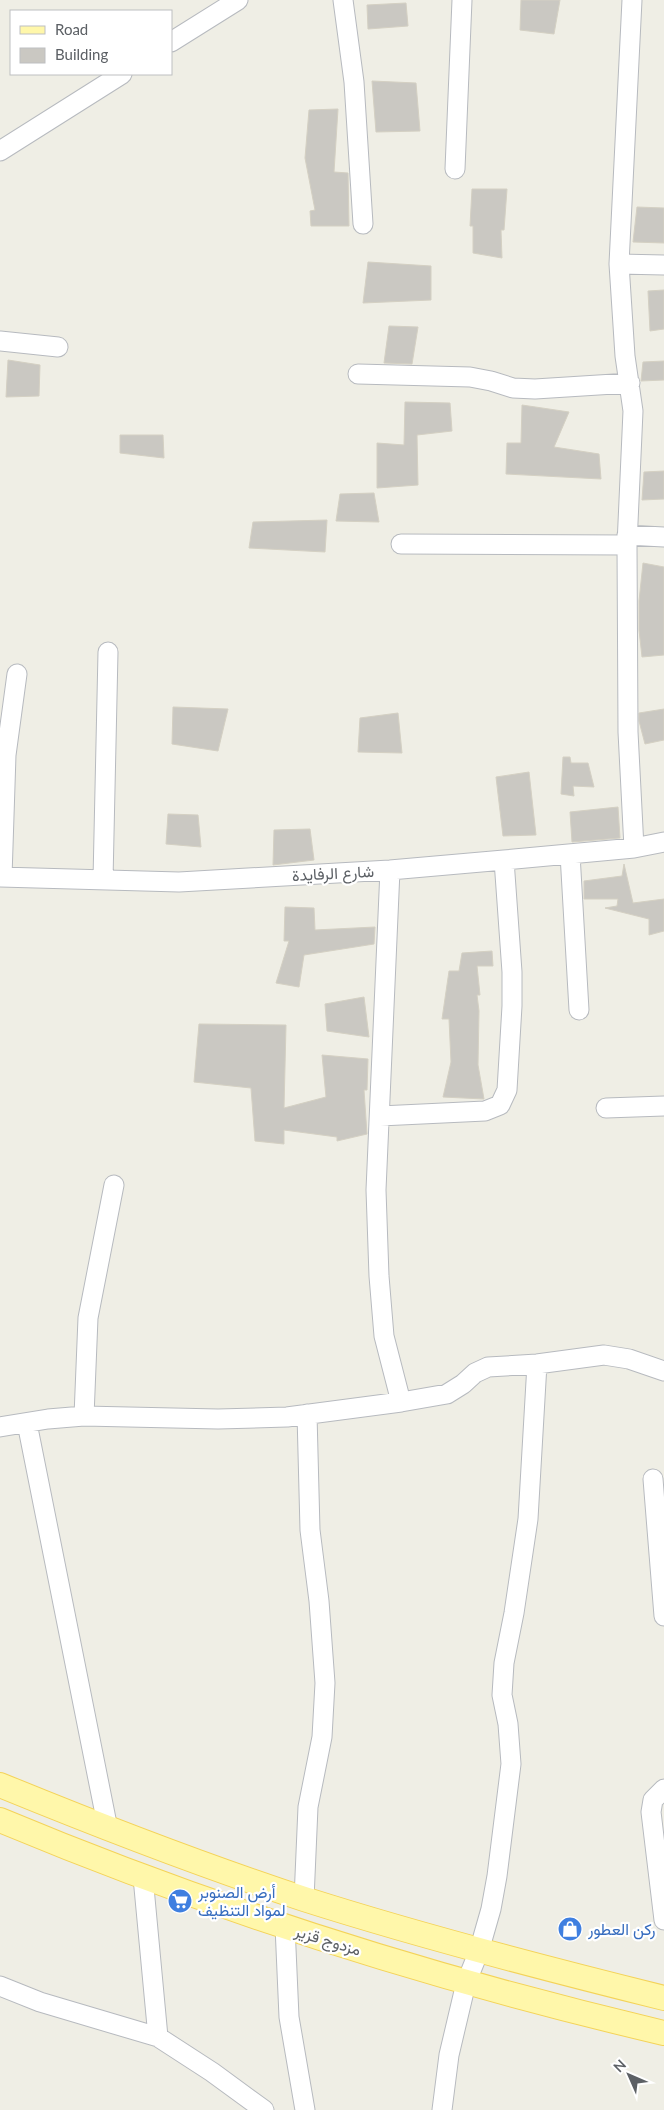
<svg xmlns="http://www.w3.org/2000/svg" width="664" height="2110" viewBox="0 0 664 2110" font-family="Lato,Vazirmatn,sans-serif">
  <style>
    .building { fill: #cac8c2; stroke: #d4d0c3 }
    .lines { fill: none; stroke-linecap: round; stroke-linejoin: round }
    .minor-casing { stroke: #b7babf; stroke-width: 21 }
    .major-casing { stroke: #f4d359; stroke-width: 26 }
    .minor { stroke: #fff; stroke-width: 19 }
    .major { stroke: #fff7aa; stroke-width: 24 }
    .labels { text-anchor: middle; stroke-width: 4.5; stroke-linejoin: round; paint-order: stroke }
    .street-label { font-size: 16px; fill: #5c6065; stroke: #fff }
    .shop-label { font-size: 16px; fill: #366cbe; stroke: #fff; text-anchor: start }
  </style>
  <rect width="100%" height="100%" fill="#efeee5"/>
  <!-- building -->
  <path class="building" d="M521 0H560L554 34 520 30Z
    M406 3 408 26 368 29 367 5Z
    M372 81 416 83 420 131 376 132Z
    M338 109 334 172 348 173 349 226H311L310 211 315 210 305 158 309 110Z
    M472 189H507L504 230H501L502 258 473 253V226H470Z
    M637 207 664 208V243L633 242Z
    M368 262 431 266V300L363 303Z
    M664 290V329L650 331 648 291Z
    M389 326 418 327 412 364 384 363Z
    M8 360 40 365 39 396 6 397Z
    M664 361V380L641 381 643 362Z
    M405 402 450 403 452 431 417 435 418 485 377 488V443L404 445Z
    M522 405 569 412 554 447 599 454 601 479 506 474 507 443H521Z
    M120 435H163L164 458 120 453Z
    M664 471V499L642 500 644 472Z
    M374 493 379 522 336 521 340 494Z
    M327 520 325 552 249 548 253 522Z
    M643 563 664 567V655L642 657 639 630V601Z
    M173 707 228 709 218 751 172 744Z
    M664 709V740L645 744 639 721V713Z
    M398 713 402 753 358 752 360 718Z
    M563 757H570L571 763H588L594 787 573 786 574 796 561 794Z
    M529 772 536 835 503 836 496 777Z
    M618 807 620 838 572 842 570 812Z
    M168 814 198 815 201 847 166 844Z
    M310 829 314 860 273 865 274 830Z
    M624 864 633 903 664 899V931L649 935V919L605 908 617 906 618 899H584V881L622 876Z
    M285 907 314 908 315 930 375 927 374 944 304 955 299 987 276 983 289 941H284Z
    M492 951 493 966H477L480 995H477L479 1011 478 1065 484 1099 443 1097 451 1062 449 1019H442L449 971H459L462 953Z
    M364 997 369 1037 327 1031 325 1004Z
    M199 1024 286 1025 284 1108 326 1097 322 1055 368 1059 367 1090H364L367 1134 337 1141V1137L284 1130V1144L255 1141 251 1088 194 1082Z"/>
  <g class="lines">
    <defs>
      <path id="minor" d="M343 0 354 82 363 224
        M632 0 619 264 625 356 633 411 627 545 628 732 634 848
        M171 42 238 0
        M0 151 122 74
        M455 169 462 0
        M619 264 664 265
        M0 341 58 347
        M358 374 470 377 491 381 513 388 535 389 630 383
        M627 535 664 537
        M401 544 627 545
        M570 854 579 1010
        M390 870 376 1190 379 1276 384 1336 401 1402
        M0 877 179 882 390 870 504 860 634 848 664 842
        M2 877 6 755 17 674
        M103 880 108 652
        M606 1108 664 1106
        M380 1116 485 1111 500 1105 507 1090 512 1006V972L504 860
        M84 1416 88 1318 114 1185
        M27 1423 108 1829
        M0 1427 48 1419 84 1416 218 1419 287 1417 401 1402 447 1394 463 1384 475 1373 488 1367 537 1364 604 1355 629 1359 664 1371
        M653 1479 664 1616
        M664 1789 653 1800 651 1812 664 1920
        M143 1877 158 2037
        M304 1899 308 1807 322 1737 325 1683 319 1601 310 1530 307 1414
        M285 1926 289 2017 305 2110
        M0 1986 40 2002 158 2037 212 2072 264 2110
        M442 2110 449 2055 466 1983 479 1951 491 1909 497 1876 511 1764 508 1724 502 1695 504 1663 514 1613 528 1519 537 1364"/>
      <path id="major" d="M0 1785C100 1826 201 1865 304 1899 423 1937 543 1968 664 1998
        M0 1820C215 1910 438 1980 664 2033"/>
    </defs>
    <!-- minor casing -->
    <use href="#minor" class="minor-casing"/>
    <!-- major casing -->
    <use href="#major" class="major-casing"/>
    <!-- minor -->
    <use href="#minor" class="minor"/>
    <!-- major -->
    <use href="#major" class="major"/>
  </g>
  <!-- icons -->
  <defs>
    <symbol id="supermarket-disc" viewBox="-11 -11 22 22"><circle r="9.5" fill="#3f7fe0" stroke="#fff"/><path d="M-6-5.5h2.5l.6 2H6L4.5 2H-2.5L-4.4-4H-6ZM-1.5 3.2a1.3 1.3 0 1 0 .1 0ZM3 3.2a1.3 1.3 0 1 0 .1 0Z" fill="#fff"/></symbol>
    <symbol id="shop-disc" viewBox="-11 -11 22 22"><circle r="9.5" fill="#3f7fe0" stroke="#fff"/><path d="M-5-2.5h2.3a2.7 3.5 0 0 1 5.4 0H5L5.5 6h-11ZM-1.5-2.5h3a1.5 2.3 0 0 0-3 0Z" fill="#fff"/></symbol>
  </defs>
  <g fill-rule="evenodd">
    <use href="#supermarket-disc" x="166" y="1887" width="28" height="28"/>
    <use href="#shop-disc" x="556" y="1915" width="28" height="28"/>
  </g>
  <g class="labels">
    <!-- street labels -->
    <g class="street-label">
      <text transform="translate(333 873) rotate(-3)" y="6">شارع الرفايدة</text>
      <text transform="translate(328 1940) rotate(17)" y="6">مزدوج قزير</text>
    </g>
    <!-- shop labels -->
    <g class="shop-label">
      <text x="198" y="1898">أرض الصنوبر<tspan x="198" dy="18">لمواد التنظيف</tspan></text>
      <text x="588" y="1935">ركن العطور</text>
    </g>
  </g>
  <!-- legend -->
  <rect x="10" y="10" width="162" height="65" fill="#ffffff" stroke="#bebfc1"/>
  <rect x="20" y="26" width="25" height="8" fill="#fff7aa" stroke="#bebfc1"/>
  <text x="55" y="35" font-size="15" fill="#5c6065">Road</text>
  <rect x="20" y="48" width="25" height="15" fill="#cac8c2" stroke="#bebfc1"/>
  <text x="55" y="60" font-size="15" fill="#5c6065">Building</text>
  <!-- north arrow -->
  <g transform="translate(629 2075) rotate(315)" stroke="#ffffff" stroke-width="4" paint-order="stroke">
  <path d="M0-4L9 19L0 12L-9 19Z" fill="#5c6065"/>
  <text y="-8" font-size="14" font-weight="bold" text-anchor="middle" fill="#5c6065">N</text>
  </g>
</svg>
